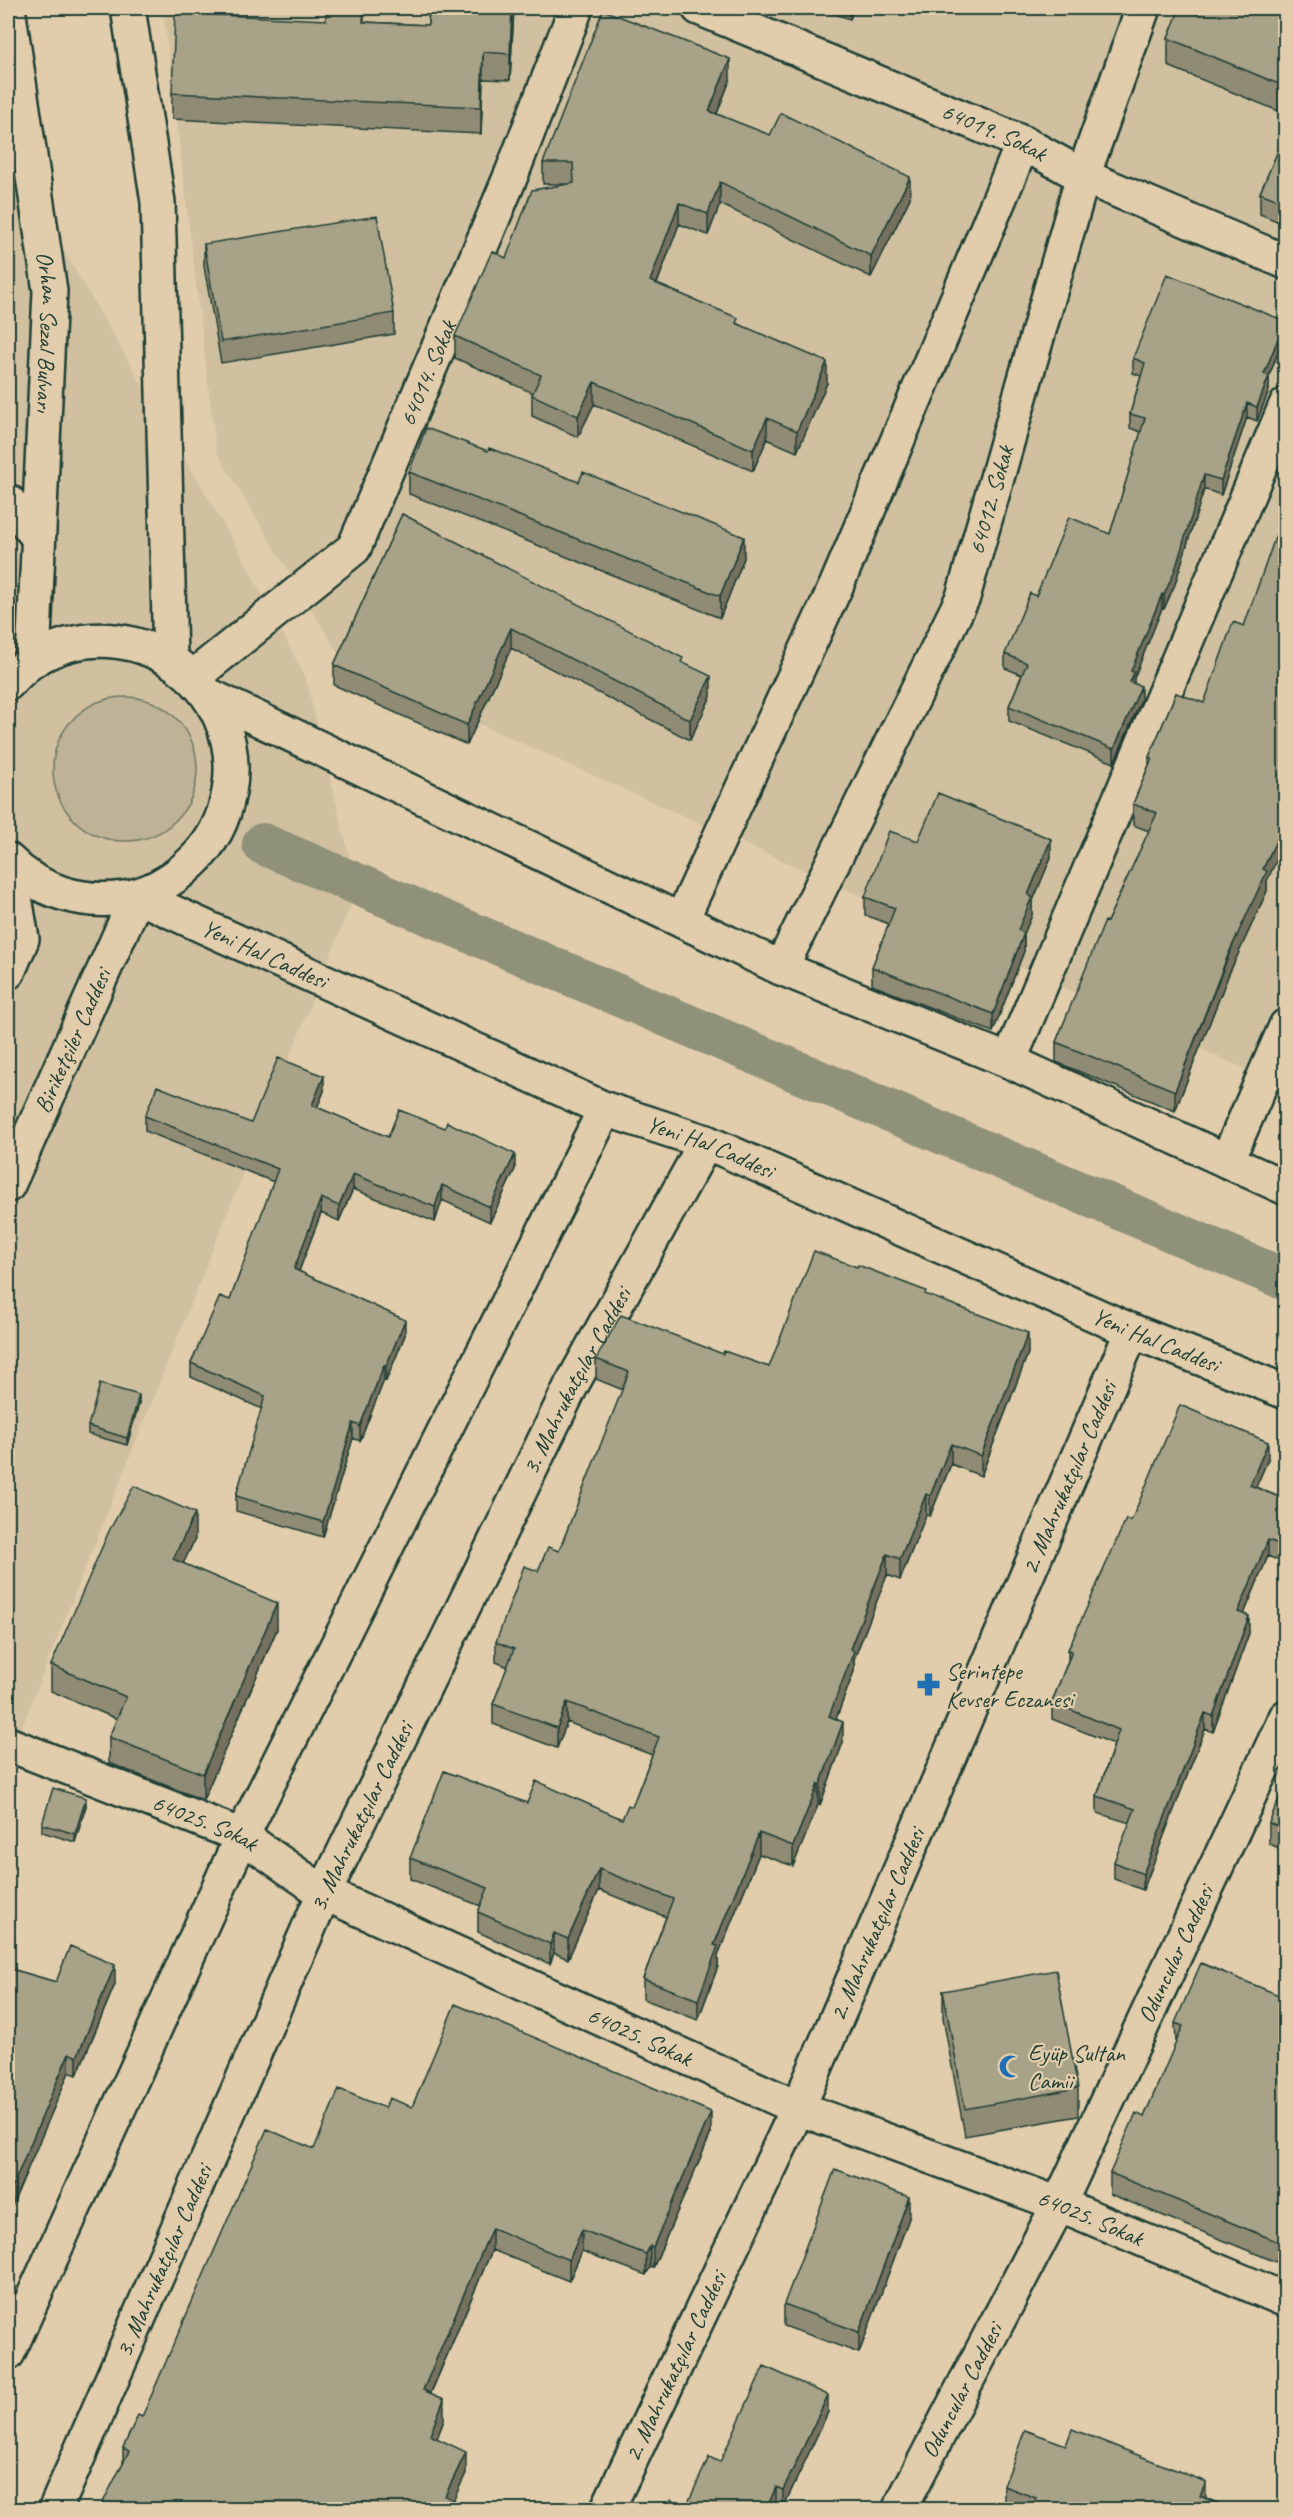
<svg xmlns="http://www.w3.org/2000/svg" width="1293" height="2517" viewBox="0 0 1293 2517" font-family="Caveat,sans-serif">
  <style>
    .built { fill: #d0c0a0 }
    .green { fill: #beb396; stroke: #6e7865; stroke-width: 1.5 }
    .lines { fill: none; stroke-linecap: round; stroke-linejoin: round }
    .canal { stroke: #8f9179; stroke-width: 42 }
    .street-casing { stroke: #1f3d34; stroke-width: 38 }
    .secondary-casing { stroke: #1f3d34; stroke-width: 38 }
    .street { stroke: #e1cdab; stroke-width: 33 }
    .secondary { stroke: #e1cdab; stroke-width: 33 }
    .wall { fill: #908b75; stroke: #1f3d34; stroke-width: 1.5 }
    .shaded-wall { fill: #76715f; stroke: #1f3d34; stroke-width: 1.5 }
    .building { fill: #a8a288; stroke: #1f3d34; stroke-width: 1.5 }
    .labels { text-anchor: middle; stroke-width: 4.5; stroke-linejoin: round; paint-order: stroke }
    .street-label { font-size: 24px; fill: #1f3d34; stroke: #e1cdab }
    .poi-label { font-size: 24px; fill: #1f3d34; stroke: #e1cdab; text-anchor: start }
  </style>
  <rect width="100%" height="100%" fill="#e1cdab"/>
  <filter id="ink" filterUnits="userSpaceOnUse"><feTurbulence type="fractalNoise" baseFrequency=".0167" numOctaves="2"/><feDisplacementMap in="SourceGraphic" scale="12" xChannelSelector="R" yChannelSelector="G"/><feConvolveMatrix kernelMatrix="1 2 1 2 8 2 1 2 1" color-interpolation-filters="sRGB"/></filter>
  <g filter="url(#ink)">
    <!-- built -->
    <path class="built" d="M163 8H1285V1087L344 663 216 451Z
      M8 155 238 549 306 678 357 889 8 1761Z"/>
    <!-- green -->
    <path class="green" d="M53 769a72 72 0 1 1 144 0a72 72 0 1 1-144 0Z"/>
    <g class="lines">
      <!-- canal -->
      <path class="canal" d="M263 844 1286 1280"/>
      <defs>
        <g id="street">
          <path id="s1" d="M699 8 1023 143 1083 176 1286 262"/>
          <path d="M8 501 38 537"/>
          <path id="s2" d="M193 677 354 548 512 173 576 8"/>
          <path d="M682 919 837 584 1023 143"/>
          <path id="s3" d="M781 968 963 597 1083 176 1143 8"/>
          <path d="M8 972 22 939 9 862"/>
          <path d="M1009 1061 1286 405"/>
          <path d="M1227 1161 1286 1026"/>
          <path id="s4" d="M8 1185 137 896"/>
          <path id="s5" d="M8 1744 242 1836 324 1893 798 2108 1059 2204 1286 2300"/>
          <path d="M8 2353 242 1836 605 1109"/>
          <path id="s6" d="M55 2510 324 1893 571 1386 706 1142"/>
          <path id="s7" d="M607 2510 798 2108 1132 1331"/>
          <path id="s8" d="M899 2510 1059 2204 1286 1717"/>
        </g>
        <g id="secondary">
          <path id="s9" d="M8 8 50 291 33 660"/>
          <path d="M128 8 158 202 170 659"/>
          <path d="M8 683C16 675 25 665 35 659 131 602 248 684 229 792 224 820 212 844 191 863 173 880 150 894 124 898 81 904 38 891 8 860"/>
          <path d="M208 695 781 968 1009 1061 1286 1188"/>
          <path id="s10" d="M137 896 605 1109 706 1142 1132 1331 1286 1392"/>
        </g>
      </defs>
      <!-- street casing -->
      <use href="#street" class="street-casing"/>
      <!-- secondary casing -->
      <use href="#secondary" class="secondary-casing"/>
      <!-- street -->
      <use href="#street" class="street"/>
      <!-- secondary -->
      <use href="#secondary" class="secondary"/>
    </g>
    <!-- wall -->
    <path class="wall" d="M364 8V22L428 25 429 8H514L510 80 483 79 481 134 172 119V93L326 20Z
      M816 8H854L850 19Z
      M1286 8V114L1168 66V38Z
      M730 80 717 114 910 198 871 277 720 204 708 235 679 224 657 284 738 324 827 383 797 452 767 439 753 471 594 404 578 437 532 416V395L533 393 455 358V336L506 258 564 184H543V163Z
      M1286 132V225L1260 214V193Z
      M204 244 394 313V334L221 363 204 266Z
      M1285 335 1269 376V390L1257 421 1247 417 1221 495 1204 489 1175 584 1164 609 1162 608 1134 678V683L1141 700 1114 763 1009 721V706L1022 675 1005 668V654L1036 596 1110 534 1141 432 1130 428V414L1141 376 1133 373V358Z
      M409 472 744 558 720 618 409 494Z
      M402 514 683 663 711 696 690 740 511 648 467 745 334 685V665Z
      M1176 693 1267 881V891L1228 976 1175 1111 1056 1062V1042L1107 922 1149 831 1133 825V804L1149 765V757Z
      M918 841 1051 857 1032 903V915L1024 933V951L993 1032 872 985V967L889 924 865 915V897Z
      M324 1091 317 1108 388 1137 515 1169 490 1222 442 1200 435 1222 353 1189 339 1221 321 1213 299 1271 405 1335 386 1381 384 1380 360 1441 353 1438 323 1537 236 1511V1496L262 1409 191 1377V1363L230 1300 274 1182 145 1131V1116L251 1123Z
      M926 1295 1028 1353 981 1476 951 1464 930 1516 926 1515 900 1580 887 1575 854 1659V1671L836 1719 843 1742 820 1805H818L793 1866 759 1854 718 1955V1966L698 2020 643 1999V1979L666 1917 599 1890 568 1959 554 1953 550 1964 478 1932V1912L481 1906 410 1879V1858L527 1803 622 1819 632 1807 652 1755 567 1722 557 1748 493 1724V1704L508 1667 496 1662V1642L538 1571 559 1551 623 1390 596 1379V1359L723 1354 769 1367Z
      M139 1403 127 1445 88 1434V1426Z
      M1268 1459 1256 1487 1286 1500 1279 1561 1268 1556 1244 1614 1249 1633 1213 1732 1205 1729 1143 1890 1114 1879V1862L1130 1823 1097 1813V1796L1114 1744 1052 1719V1702L1068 1661V1650L1131 1521Z
      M195 1539 183 1563 277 1629 203 1800 109 1763V1737L117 1719 51 1691V1665Z
      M1286 1782V1851L1269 1844V1823Z
      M86 1806 75 1842 42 1832V1824Z
      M8 1968 56 1982 115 1984 77 2075 69 2072 8 2215Z
      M943 1991 1078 2088V2116L965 2136 943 2018Z
      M1286 1998V2266L1110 2194V2173L1144 2117 1176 2043 1175 2023Z
      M412 2107 711 2133 653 2268 650 2267 646 2275 582 2251 569 2281 492 2250 431 2393 444 2420 437 2438 466 2473 453 2500 123 2462V2448L142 2417 314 2149 385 2108Z
      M909 2218 859 2353 784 2326V2304Z
      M828 2412 783 2508 776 2505 774 2510H667L686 2507 720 2462Z
      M1004 2486 1206 2498 1233 2510H1017L1004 2505Z"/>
    <!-- shaded-wall -->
    <path class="shaded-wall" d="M512 8H514L510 80V54Z
      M850 8H854L850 19Z
      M483 52V79L481 134V107Z
      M730 59V80L709 133V111Z
      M910 177V198L871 277V256Z
      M720 182V204L708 235V214Z
      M679 203V224L650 302V281Z
      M1285 321V335L1264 388V374Z
      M827 362V383L797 452V431Z
      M1269 376V390L1257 421V407Z
      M594 382V404L578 437V416Z
      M1247 403V417L1221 495V480Z
      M767 418V439L753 471V450Z
      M1204 475V489L1175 584 1164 609V595Z
      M744 537V558L720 618V596Z
      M1162 594V608L1134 678V686L1130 682 1131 671Z
      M511 628V648L467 745V725Z
      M711 676V696L690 740V720Z
      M1141 686V700L1114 763V749Z
      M1286 819V839L1267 881V891L1228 976 1175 1111V1091L1263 869Z
      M1051 839V857L1032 903V915L1018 948V930L1028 895Z
      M1024 933V951L993 1032V1014Z
      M324 1076V1091L312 1120V1105Z
      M515 1154V1169L490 1222V1207Z
      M353 1174V1189L339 1221V1206Z
      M442 1185V1200L435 1222V1207Z
      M321 1198V1213L294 1284V1269Z
      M405 1320V1335L386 1381V1366Z
      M1028 1333V1353L981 1476V1456Z
      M384 1365V1380L360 1441V1426Z
      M139 1395V1403L127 1445V1438Z
      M353 1423V1438L323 1537V1522Z
      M1268 1442V1459L1250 1501V1485Z
      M951 1444V1464L930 1516V1496Z
      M926 1494V1515L900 1580V1559Z
      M195 1513V1539L173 1585V1559Z
      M1286 1530V1546L1279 1561V1544Z
      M1268 1540V1556L1238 1628V1612Z
      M887 1554V1575L854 1659V1671L829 1737V1716L850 1649Z
      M277 1603V1629L203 1800V1774Z
      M1249 1616V1633L1213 1732V1716Z
      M567 1702V1722L557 1748V1728Z
      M1205 1713V1729L1143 1890V1874Z
      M843 1722V1742L820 1805V1785Z
      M818 1784V1805L793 1866V1846Z
      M86 1798V1806L75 1842V1834Z
      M759 1833V1854L718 1955V1966L698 2020V2000L714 1945Z
      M599 1869V1890L568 1959V1939Z
      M554 1933V1953L550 1964V1944Z
      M115 1965V1984L77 2075V2057Z
      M69 2053V2072L8 2215V2197Z
      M711 2112V2133L653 2268V2247Z
      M909 2197V2218L859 2353V2332Z
      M492 2228V2250L423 2411V2390Z
      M582 2230V2251L569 2281V2260Z
      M650 2246V2267L646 2275V2254Z
      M828 2395V2412L783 2508V2490Z
      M444 2399V2420L430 2456V2435Z
      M466 2452V2473L449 2510 445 2496Z
      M1206 2482V2500L1200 2496Z
      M776 2487V2505L774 2510H766Z"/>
    <!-- building -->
    <path class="building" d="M326 8H364L363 22 428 25 429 8H512L510 54 483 52 481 107 172 93 175 13 326 20Z
      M1180 8H1286V87L1168 38Z
      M603 10 730 59 709 111 770 135 781 113 910 177 871 256 720 182 708 214 679 203 650 281 738 318 736 323 827 362 797 431 767 418 753 450 594 382 578 416 532 395 541 375 455 336 492 251 506 258 532 190 574 183 573 163H543Z
      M1286 132V203L1260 193Z
      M377 216 394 313 221 342 204 244Z
      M1167 274 1285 321 1264 374 1269 376 1257 407 1247 403 1221 480 1204 475 1175 570 1164 595 1162 594 1131 671 1134 672 1130 682 1141 686 1114 749 1009 706 1027 663 1005 654 1030 593 1036 596 1069 517 1110 534 1145 418 1130 414 1145 363 1133 358Z
      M426 428 488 451 489 448 579 482 583 472 744 537 720 596 409 472Z
      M402 514 683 658 681 662 711 676 690 720 511 628 467 725 334 665Z
      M1279 526 1286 529V819L1263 869 1267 871 1228 955 1175 1091 1056 1042 1105 921 1107 922 1157 813 1133 804 1152 758 1149 757 1176 693 1204 703 1233 622 1244 626Z
      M938 793 1051 839 1028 895 1032 897 1018 930 1024 933 993 1014 872 967 895 908 865 897 889 831 918 841Z
      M278 1058 324 1076 312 1105 388 1137 399 1110 445 1128 447 1122 515 1154 490 1207 442 1185 435 1207 353 1174 339 1206 321 1198 294 1269 405 1320 386 1366 384 1365 360 1426 353 1423 323 1522 236 1496 265 1396 191 1363 220 1296 230 1300 278 1169 145 1116 157 1086 251 1123Z
      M814 1251 857 1267 858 1265 926 1291 925 1294 1028 1333 981 1456 951 1444 930 1496 926 1494 900 1559 887 1554 850 1649 854 1651 829 1716 843 1722 820 1785 818 1784 793 1846 759 1833 714 1945 718 1946 698 2000 643 1979 673 1899 599 1869 568 1939 554 1933 550 1944 478 1912 488 1888 410 1858 444 1771 527 1803 536 1781 622 1819 628 1805 632 1807 659 1737 567 1702 557 1728 493 1704 514 1649 496 1642 524 1566 538 1571 548 1547 559 1551 629 1372 596 1359 621 1315 723 1354 724 1351 769 1367Z
      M100 1384 139 1395 127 1438 88 1426Z
      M1180 1405 1268 1442 1250 1485 1286 1500V1530L1279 1544 1268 1540 1238 1612 1249 1616 1213 1716 1205 1713 1143 1874 1114 1862 1135 1809 1097 1796 1119 1730 1052 1702 1072 1651 1068 1650 1126 1519 1131 1521Z
      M134 1486 195 1513 173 1559 277 1603 203 1774 109 1737 126 1697 51 1665 109 1531Z
      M1286 1782V1830L1269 1823Z
      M53 1788 86 1798 75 1834 42 1824Z
      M70 1946 115 1965 77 2057 69 2053 8 2197V1968L56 1982Z
      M1201 1963 1286 1998V2245L1110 2173 1136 2113 1144 2117 1183 2026 1175 2023Z
      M1056 1970 1078 2088 965 2109 943 1991Z
      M455 2004 711 2112 653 2247 650 2246 646 2254 582 2230 569 2260 492 2228 423 2390 444 2399 430 2435 466 2452 445 2496 474 2510H99L129 2451 123 2448 138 2415 142 2417 267 2129 314 2149 339 2089 385 2108 389 2098 412 2107Z
      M835 2169 909 2197 859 2332 784 2304Z
      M764 2366 828 2395 783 2490 776 2487 766 2510H667L671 2500 686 2507 709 2457 720 2462Z
      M1072 2429 1206 2482 1200 2496 1233 2510H1031L1036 2498 1004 2486 1025 2430 1066 2445Z"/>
  </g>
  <!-- icons -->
  <defs>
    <symbol id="pharmacy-bare" viewBox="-9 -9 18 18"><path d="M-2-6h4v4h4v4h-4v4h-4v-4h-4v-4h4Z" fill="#1f6fb2" stroke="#e1cdab" stroke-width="2.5" paint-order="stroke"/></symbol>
    <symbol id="mosque-bare" viewBox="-9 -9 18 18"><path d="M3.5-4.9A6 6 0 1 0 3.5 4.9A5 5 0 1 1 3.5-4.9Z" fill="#1f6fb2" stroke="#e1cdab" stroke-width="2.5" paint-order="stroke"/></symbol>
  </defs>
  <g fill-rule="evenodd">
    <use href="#pharmacy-bare" x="912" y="1668" width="33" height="33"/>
    <use href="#mosque-bare" x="994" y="2050" width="33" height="33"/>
  </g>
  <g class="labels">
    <!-- street labels -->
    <g class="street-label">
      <text dy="8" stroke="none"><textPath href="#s1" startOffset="320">64019. Sokak</textPath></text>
      <text dy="8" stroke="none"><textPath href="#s9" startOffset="327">Orhan Sezal Bulvarı</textPath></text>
      <text dy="8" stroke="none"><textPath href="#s2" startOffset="396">64014. Sokak</textPath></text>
      <text dy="8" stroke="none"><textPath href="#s3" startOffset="514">64012. Sokak</textPath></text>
      <text dy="8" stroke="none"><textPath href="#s10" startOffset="140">Yeni Hal Caddesi</textPath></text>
      <text dy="8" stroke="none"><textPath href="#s4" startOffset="158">Biriketçiler Caddesi</textPath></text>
      <text dy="8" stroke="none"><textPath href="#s10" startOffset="626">Yeni Hal Caddesi</textPath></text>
      <text dy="8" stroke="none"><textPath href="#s10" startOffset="1112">Yeni Hal Caddesi</textPath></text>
      <text dy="8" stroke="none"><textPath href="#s6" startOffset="1244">3. Mahrukatçılar Caddesi</textPath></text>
      <text dy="8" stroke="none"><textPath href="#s7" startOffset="1131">2. Mahrukatçılar Caddesi</textPath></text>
      <text dy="8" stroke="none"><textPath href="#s6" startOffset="758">3. Mahrukatçılar Caddesi</textPath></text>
      <text dy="8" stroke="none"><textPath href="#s5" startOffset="212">64025. Sokak</textPath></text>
      <text dy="8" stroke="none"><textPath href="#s7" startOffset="645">2. Mahrukatçılar Caddesi</textPath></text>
      <text dy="8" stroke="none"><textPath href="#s8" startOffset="621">Oduncular Caddesi</textPath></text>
      <text dy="8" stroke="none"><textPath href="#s5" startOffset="698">64025. Sokak</textPath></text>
      <text dy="8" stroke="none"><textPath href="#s5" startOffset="1184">64025. Sokak</textPath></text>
      <text dy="8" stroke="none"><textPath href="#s6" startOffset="272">3. Mahrukatçılar Caddesi</textPath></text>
      <text dy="8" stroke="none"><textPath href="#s7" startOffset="159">2. Mahrukatçılar Caddesi</textPath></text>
      <text dy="8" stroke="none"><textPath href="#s8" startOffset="135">Oduncular Caddesi</textPath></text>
    </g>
    <!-- poi labels -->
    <g class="poi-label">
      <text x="946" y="1679">Serintepe<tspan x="946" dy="28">Kevser Eczanesi</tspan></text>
      <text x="1028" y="2061">Eyüp Sultan<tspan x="1028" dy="28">Camii</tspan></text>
    </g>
  </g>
  <!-- margin -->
  <rect width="1293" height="2517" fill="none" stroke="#e1cdab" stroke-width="30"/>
  <rect x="15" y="15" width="1263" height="2487" fill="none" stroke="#1f3d34" stroke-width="2" filter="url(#ink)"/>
</svg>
